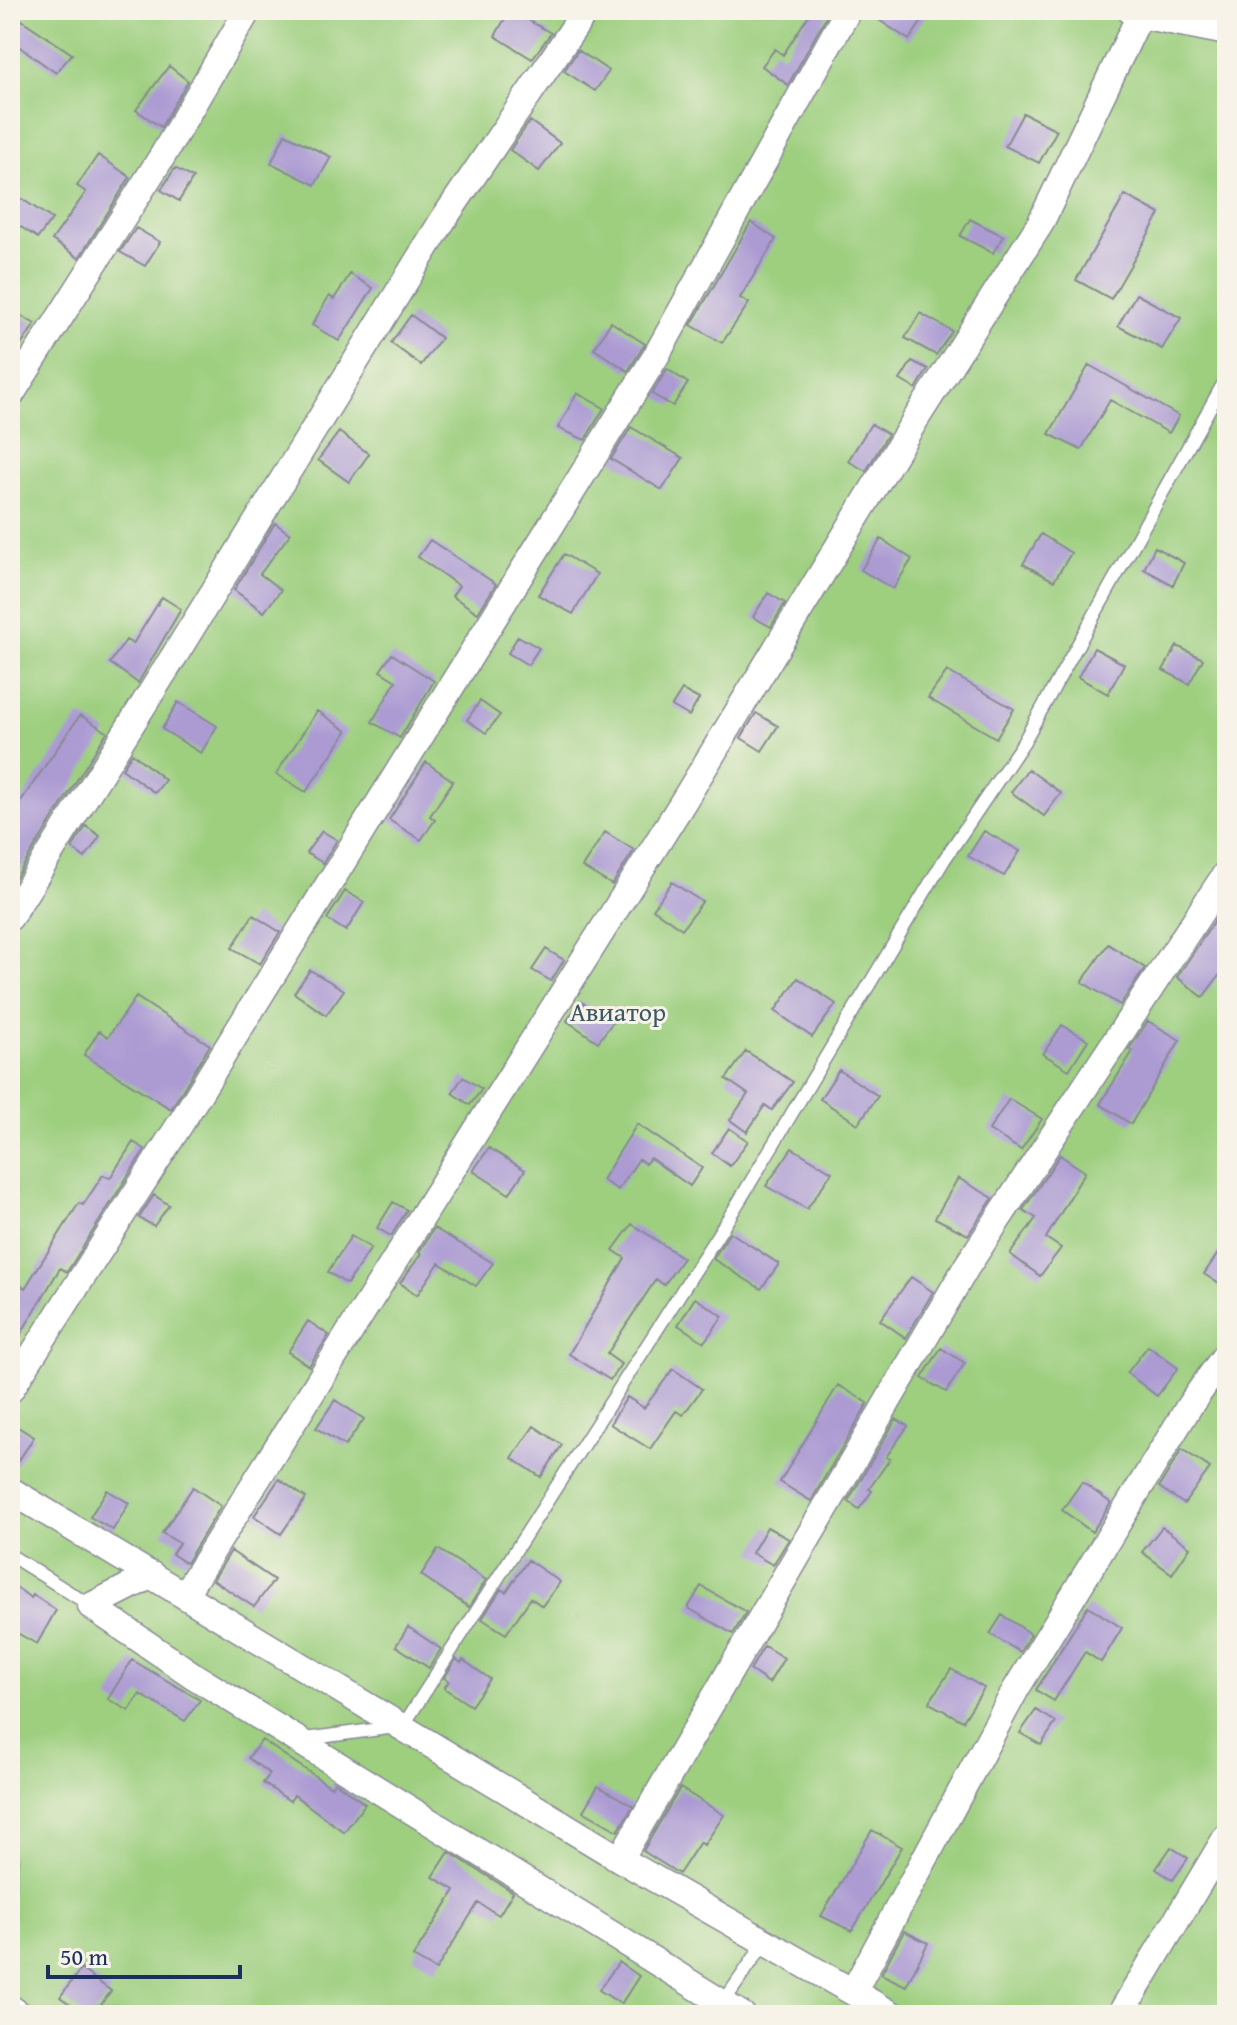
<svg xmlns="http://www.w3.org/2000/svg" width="1237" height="2025" viewBox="0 0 1237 2025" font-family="'Gentium Book Plus',serif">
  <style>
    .green { fill: #9dcf7f; stroke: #5c7f6e; stroke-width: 2 }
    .building { fill: #ac9bd3 }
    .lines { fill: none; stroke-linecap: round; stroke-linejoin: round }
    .lane-casing { stroke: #888994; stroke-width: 15 }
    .street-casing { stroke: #888994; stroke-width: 29 }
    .lane { stroke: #fff; stroke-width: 12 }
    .street { stroke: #fff; stroke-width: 26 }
    .labels { text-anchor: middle; stroke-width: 6; stroke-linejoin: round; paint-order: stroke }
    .park-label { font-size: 26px; fill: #3c5766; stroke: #f7f3e8 }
  </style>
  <rect width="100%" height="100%" fill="#f7f3e8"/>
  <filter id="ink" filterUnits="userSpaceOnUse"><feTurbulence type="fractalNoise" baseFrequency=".0125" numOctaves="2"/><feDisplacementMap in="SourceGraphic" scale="16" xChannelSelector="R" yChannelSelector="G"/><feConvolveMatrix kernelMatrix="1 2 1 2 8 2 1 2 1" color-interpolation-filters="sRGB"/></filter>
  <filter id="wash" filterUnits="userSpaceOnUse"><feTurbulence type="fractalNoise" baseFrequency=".006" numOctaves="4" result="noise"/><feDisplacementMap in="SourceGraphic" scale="32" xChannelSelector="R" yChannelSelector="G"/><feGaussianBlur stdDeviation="1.8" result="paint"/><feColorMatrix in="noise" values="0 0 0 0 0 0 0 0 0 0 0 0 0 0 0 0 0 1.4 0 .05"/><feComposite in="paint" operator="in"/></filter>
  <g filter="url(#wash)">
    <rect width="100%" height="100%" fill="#f5e3cb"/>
    <!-- green -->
    <path class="green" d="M10 10H1227V2015H10Z"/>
    <g id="blocks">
      <!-- building -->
      <path class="building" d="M510 10 551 33 532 59 495 36Z
        M812 10H830L788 85 762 66 775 49 783 55Z
        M864 10H930L909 40Z
        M10 12 72 54 56 73 10 40Z
        M578 50 609 71 595 91 564 71Z
        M169 66 188 81 161 127 136 110Z
        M1023 113 1057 130 1039 163 1005 146Z
        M530 121 560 143 539 171 510 150Z
        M285 134 331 157 315 185 271 163Z
        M98 155 130 177 79 258 52 240 86 192 77 186Z
        M175 168 193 178 179 201 161 190Z
        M10 191 52 219 38 238 10 220Z
        M1125 195 1160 214 1111 299 1076 280Z
        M970 219 1003 236 993 253 960 236Z
        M751 222 776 239 740 298 749 303 722 343 691 325Z
        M136 228 160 242 145 266 120 252Z
        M350 274 373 288 339 341 312 325 329 296 334 299Z
        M1136 294 1181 318 1162 349 1118 326Z
        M10 309 35 324 10 362Z
        M920 313 952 331 936 355 905 338Z
        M411 315 441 338 421 365 391 343Z
        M611 322 645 344 628 371 594 349Z
        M912 361 928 369 916 389 900 380Z
        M1089 365 1179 416 1169 433 1110 400 1081 450 1049 434Z
        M667 369 688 383 673 406 652 394Z
        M577 393 604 408 585 440 558 428Z
        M871 424 888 434 866 471 848 461Z
        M631 427 683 458 662 490 611 459Z
        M339 432 369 454 349 482 318 460Z
        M275 523 290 534 260 574 281 590 264 612 234 590Z
        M1041 534 1071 553 1054 581 1023 564Z
        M881 539 912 559 893 589 861 570Z
        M430 540 496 584 478 613 452 596 459 586 418 557Z
        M1155 547 1184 563 1173 585 1144 569Z
        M564 554 597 574 573 614 538 595Z
        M768 593 785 603 771 627 753 617Z
        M162 597 181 609 138 683 110 663 126 640 133 644Z
        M518 636 539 648 528 665 508 653Z
        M1177 646 1203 659 1189 684 1163 670Z
        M1094 648 1124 664 1108 694 1078 677Z
        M392 654 434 681 400 738 372 722 396 681 380 671Z
        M947 671 1014 709 996 738 928 698Z
        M682 690 699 699 689 716 672 706Z
        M480 701 500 715 486 733 467 720Z
        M178 702 217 726 201 753 162 729Z
        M317 711 347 731 306 792 276 774Z
        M756 713 778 726 762 751 741 738Z
        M80 715 107 732 10 887V817Z
        M132 753 165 780 155 793 122 769Z
        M426 762 453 781 430 816 435 820 421 840 389 820Z
        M1028 769 1061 793 1044 816 1011 792Z
        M86 826 100 836 85 858 72 848Z
        M322 831 337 840 323 863 306 853Z
        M984 831 1020 851 1004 876 968 856Z
        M605 832 634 850 612 885 582 867Z
        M672 882 702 902 682 929 653 909Z
        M345 891 364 902 346 931 327 919Z
        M1227 902V965L1203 997 1177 977Z
        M253 915 280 932 260 964 232 948Z
        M1108 944 1145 968 1120 1005 1082 982Z
        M546 949 564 960 551 981 532 970Z
        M310 970 344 990 326 1015 294 993Z
        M798 978 836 1004 812 1037 775 1011Z
        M136 997 210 1045 171 1109 84 1055 99 1031 108 1037Z
        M580 1001 613 1022 598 1042 567 1021Z
        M1148 1021 1180 1040 1131 1124 1100 1104 1133 1051 1129 1049Z
        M1062 1025 1088 1040 1069 1070 1043 1054Z
        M746 1051 793 1082 772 1110 765 1105 747 1132 730 1120 748 1094 726 1079Z
        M839 1070 878 1096 858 1124 820 1099Z
        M463 1077 482 1089 470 1105 452 1093Z
        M1009 1099 1042 1119 1021 1150 989 1130Z
        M637 1124 702 1168 690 1186 650 1158 645 1164 639 1159 618 1190 602 1180Z
        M729 1128 748 1141 730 1166 712 1153Z
        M133 1142 145 1149 67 1272 60 1268 10 1352V1306L22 1286 25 1288 79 1203 83 1205 103 1175 110 1178Z
        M489 1148 525 1170 509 1194 473 1171Z
        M792 1148 832 1172 807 1209 766 1186Z
        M1060 1155 1085 1172 1046 1238 1061 1248 1040 1276 1010 1254 1036 1218 1023 1210Z
        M958 1178 993 1198 968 1235 935 1218Z
        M154 1195 169 1205 154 1226 139 1218Z
        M393 1202 407 1210 391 1236 377 1228Z
        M632 1224 683 1258 664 1285 656 1279 607 1354 621 1364 610 1380 569 1354 625 1258 613 1250Z
        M434 1228 493 1263 476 1286 439 1263 417 1295 400 1283 421 1254 419 1252Z
        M730 1232 779 1264 761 1289 713 1259Z
        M351 1236 371 1248 347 1284 328 1272Z
        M1227 1240V1289L1204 1274Z
        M911 1277 933 1292 906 1338 880 1320Z
        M695 1298 723 1316 704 1342 678 1325Z
        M308 1321 329 1335 309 1366 288 1352Z
        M1148 1346 1178 1368 1157 1396 1127 1373Z
        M941 1348 965 1363 946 1392 922 1378Z
        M673 1369 702 1389 683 1415 676 1411 650 1449 610 1424 627 1397 644 1408Z
        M838 1385 868 1403 811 1501 780 1482Z
        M335 1400 364 1419 345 1446 316 1428Z
        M896 1419 908 1426 886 1457 890 1459 869 1489 872 1491 859 1509 848 1501Z
        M10 1422 34 1437 10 1474Z
        M534 1426 562 1445 541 1477 512 1458Z
        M1182 1449 1210 1468 1184 1504 1159 1487Z
        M279 1479 306 1498 281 1534 254 1516Z
        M1082 1482 1111 1503 1092 1532 1062 1510Z
        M193 1487 221 1506 186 1563 172 1554 179 1543 162 1533Z
        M107 1490 129 1503 113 1530 90 1517Z
        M767 1527 789 1539 773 1565 752 1553Z
        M1162 1527 1190 1547 1172 1574 1142 1552Z
        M438 1549 486 1580 469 1607 421 1575Z
        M231 1551 274 1580 254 1607 213 1580Z
        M528 1560 560 1582 542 1606 531 1598 506 1634 482 1619 501 1589 506 1592Z
        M10 1583 31 1598 33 1595 56 1610 37 1644 10 1629Z
        M701 1586 746 1612 733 1634 688 1608Z
        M1088 1606 1122 1628 1101 1662 1085 1652 1054 1701 1036 1690Z
        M1002 1615 1031 1634 1020 1652 990 1634Z
        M408 1627 441 1649 429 1668 396 1646Z
        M764 1646 784 1658 769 1683 750 1670Z
        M456 1659 461 1663 463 1660 490 1679 471 1706 444 1688 449 1681 444 1678Z
        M132 1660 200 1700 185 1721 140 1694 129 1711 108 1699Z
        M951 1669 984 1688 963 1721 929 1703Z
        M1036 1710 1056 1722 1041 1745 1020 1733Z
        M262 1740 331 1787 335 1782 365 1804 344 1832 294 1795 290 1801 263 1783 270 1774 248 1758Z
        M598 1786 633 1806 618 1831 583 1811Z
        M680 1788 724 1815 704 1845 700 1842 679 1874 643 1851Z
        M872 1830 902 1847 852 1931 821 1916Z
        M1171 1847 1188 1858 1173 1880 1156 1869Z
        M449 1852 513 1892 499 1915 478 1903 436 1970 413 1957 455 1890 433 1877Z
        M904 1931 928 1943 906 1986 881 1974Z
        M619 1962 639 1976 621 2004 599 1990Z
        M81 1969 111 1991 93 2015H85L60 1997Z"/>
    </g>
  </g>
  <g filter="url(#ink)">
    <use href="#blocks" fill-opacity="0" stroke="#888994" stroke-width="2"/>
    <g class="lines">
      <defs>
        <path id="lane" d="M10 1555 91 1606
          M305 1739 403 1726 735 1208 944 860 1023 743 1222 386 1227 384
          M723 2003 765 1942"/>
        <path id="street" d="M1130 10 1140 15 1227 32
          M10 396 163 155 248 10
          M10 917 176 653 443 220 586 10
          M10 1390 182 1121 656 356 848 10
          M10 1490 620 1859 893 2015
          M152 1575 91 1606 194 1676 742 2015
          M185 1594 683 802 917 417 1040 224 1140 15
          M620 1859 967 1266 1227 872
          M853 1992 1016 1689 1190 1405 1227 1353
          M10 2008 20 2015
          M1120 2015 1227 1836"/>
      </defs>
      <!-- lane casing -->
      <use href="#lane" class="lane-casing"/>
      <!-- street casing -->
      <use href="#street" class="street-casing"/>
      <!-- lane -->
      <use href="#lane" class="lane"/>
      <!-- street -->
      <use href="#street" class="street"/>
    </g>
  </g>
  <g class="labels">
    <!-- park labels -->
    <g class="park-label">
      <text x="618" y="1021">Авиатор</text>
    </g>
  </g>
  <!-- margin -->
  <rect width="1237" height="2025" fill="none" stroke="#f7f3e8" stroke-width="40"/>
  <!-- scale -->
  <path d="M48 1965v12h192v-12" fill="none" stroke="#1b2f5e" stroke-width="4"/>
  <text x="60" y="1965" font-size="24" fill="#1b2f5e" stroke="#f7f3e8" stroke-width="6" paint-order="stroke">50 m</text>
</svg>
